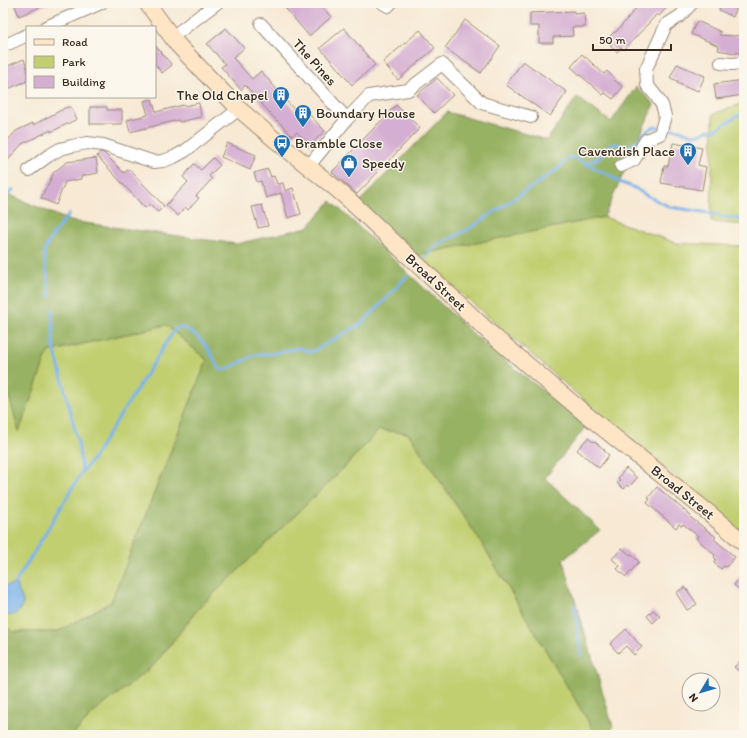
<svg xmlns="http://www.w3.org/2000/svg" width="747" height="738" viewBox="0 0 747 738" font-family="Itim,sans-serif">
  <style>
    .green { fill: #c1cf71; stroke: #7e7c48 }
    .forest { fill: #98b263; stroke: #6a6e40 }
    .water { fill: #7bb3eb; stroke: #5b6e84 }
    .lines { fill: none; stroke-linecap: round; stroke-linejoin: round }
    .stream { stroke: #7bb3eb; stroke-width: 3 }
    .building { fill: #d5afd3 }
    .street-casing { stroke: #998a79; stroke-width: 14 }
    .secondary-casing { stroke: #998a79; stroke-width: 18 }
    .street { stroke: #fff; stroke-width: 12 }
    .secondary { stroke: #fde5c5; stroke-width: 16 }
    .labels { text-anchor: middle; stroke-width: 3; stroke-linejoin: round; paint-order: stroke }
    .street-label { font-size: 14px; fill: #3b2a1e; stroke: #fbf7ec }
    .poi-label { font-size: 14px; fill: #3b2a1e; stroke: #fbf7ec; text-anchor: start }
  </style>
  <rect width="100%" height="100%" fill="#fbf7ec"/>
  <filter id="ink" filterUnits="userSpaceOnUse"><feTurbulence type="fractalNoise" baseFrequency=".025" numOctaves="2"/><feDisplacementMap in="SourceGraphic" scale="8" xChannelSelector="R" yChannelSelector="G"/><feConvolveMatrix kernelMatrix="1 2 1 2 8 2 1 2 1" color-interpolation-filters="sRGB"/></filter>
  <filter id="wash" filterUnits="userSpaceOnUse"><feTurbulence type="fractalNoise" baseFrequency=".012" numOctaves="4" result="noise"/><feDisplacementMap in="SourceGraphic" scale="16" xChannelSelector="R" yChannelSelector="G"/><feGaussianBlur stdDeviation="0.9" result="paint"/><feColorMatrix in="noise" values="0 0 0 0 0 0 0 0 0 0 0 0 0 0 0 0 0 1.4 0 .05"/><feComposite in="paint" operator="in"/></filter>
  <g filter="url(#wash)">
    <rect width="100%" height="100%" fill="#f7e9d4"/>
    <!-- green -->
    <path class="green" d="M744 103V225L711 222 713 114Z
      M604 217 676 243 744 246V534L578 395 417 255Z
      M166 325 207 360 111 602 57 632H13L3 624V375L19 431 48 352Z
      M379 430 408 433 481 542 588 721 597 735H73L91 715 154 665 198 609 341 471Z"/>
    <!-- forest -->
    <path class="forest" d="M636 87 654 104 604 217 417 255 359 202 447 112 547 140 577 97 611 122Z
      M3 192 70 221 237 244 308 227 331 201 471 332 504 360 587 425 545 478 600 530 563 560 613 727 607 735H597L588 721 481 542 408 433 379 430 341 471 198 609 154 665 91 715 73 735H3V624L13 632H57L111 602 207 360 166 325 48 352 19 432 3 375Z"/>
    <!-- water -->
    <path class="water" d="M16 582C16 589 24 599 23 603 23 604 21 608 20 609 16 616 10 616 3 615V586L12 585Z"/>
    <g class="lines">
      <!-- stream -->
      <path class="stream" d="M665 128 680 130 692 135 700 134 708 130H715L744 112
        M586 163C591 161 597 160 600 157 604 153 605 147 610 145 616 141 623 148 629 146 642 143 644 125 659 127
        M3 199 13 190
        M421 260 426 257 438 244 458 235 472 227 558 169 568 158 572 157 611 176 619 182 635 188 644 194 670 207 710 213 723 217 735 218 744 221
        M50 296 44 255C44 244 62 224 69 214
        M52 310 53 323V343L78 442 82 472
        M16 582 82 472 92 460 175 329 182 327C200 335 211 350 218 368L225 370 257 354H271L298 348 312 352 361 324 380 305 407 276
        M575 605 581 655"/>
    </g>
    <g id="blocks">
      <!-- building -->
      <path class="building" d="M14 3H50L19 16Z
        M281 3H318L331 17 309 36Z
        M645 3H671L659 16 657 14 624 50 621 47 617 52 610 46 612 43 607 39 614 32H616L638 6 641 8Z
        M722 3H739L733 17 719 10Z
        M574 11V14L584 13 585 27H572L573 36 553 37V43H539V26H530V13Z
        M465 20 500 46 481 73 445 48Z
        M697 21 721 32 719 35 733 36 744 35V52L735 53 718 50 719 46 691 34Z
        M226 28 244 48 233 58 252 79 261 71 296 112 302 107 325 131 310 145 297 132 292 136 277 120V121L245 85 241 90 221 67 225 64 207 44Z
        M344 28 375 65 352 85 320 48Z
        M420 30 435 48 398 80 383 62Z
        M155 45 172 65 162 73 155 64Z
        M582 54 604 74 607 71 615 79 614 80 623 87 613 99 605 93 603 95 571 67Z
        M24 59 27 68V81L3 91V68Z
        M523 61 567 92 550 116 506 85Z
        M677 64 705 76 698 91 691 88 690 89 677 83 678 81 670 78Z
        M437 78 453 95 434 113 417 95Z
        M744 80V95L716 99 714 84Z
        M152 99 156 112 179 106 183 105 184 106 199 103 201 117 179 122 178 120 130 132 127 120 148 115 144 101Z
        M396 105 420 128 357 194 332 172Z
        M67 107H71L77 119 51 132V130L22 144 3 166V146L16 131 33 123V125Z
        M90 107H107V110H122V124H90Z
        M227 143 256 155 250 170 221 157Z
        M673 143 702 148 698 165 706 167 702 190 661 183 664 166H668Z
        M100 152 104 153 124 173 129 169 164 206 158 212 150 204 145 208 97 156Z
        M96 158 98 173 81 176V179L65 182 56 205 41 198 45 189H46L54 172 67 162Z
        M213 158 220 165 209 176 212 179 196 196 199 198 188 210 185 207 178 216 166 205 188 182 183 177 194 164 201 170Z
        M268 169 271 177 274 176 277 184 283 183 285 191 293 188 301 214 288 218 281 193 266 198 261 181 257 182 254 173Z
        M262 205 268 226 258 228 252 207Z
        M588 438 593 442 594 441 605 450 604 451 609 455 599 468 577 450Z
        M626 468 637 478 629 487 627 485 624 489 617 483 620 480 618 478Z
        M657 487 691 516 690 517 716 537 714 539 735 557 726 567 724 566 721 569 714 563 716 559 714 557 715 555 696 538 698 536 683 524 682 526 679 524 676 528 647 503 650 499 648 498Z
        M622 548 630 555 631 554 639 562 626 577 617 569 620 566 612 559Z
        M744 572V594L734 585Z
        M685 587 697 604 687 610 676 593Z
        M653 610 660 616 653 623 647 616Z
        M626 629 642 647 634 655 626 646 618 653 610 644Z
        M744 657V676L734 667Z"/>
    </g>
  </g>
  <g filter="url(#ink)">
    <use href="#blocks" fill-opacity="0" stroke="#998a79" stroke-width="1"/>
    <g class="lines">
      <defs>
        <path id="street" d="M383 3 388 6 391 3
          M261 24 347 119
          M46 27 101 3
          M172 37 217 3
          M3 45 10 43 27 35
          M721 63 732 64 744 63
          M621 166 634 160 646 140 660 134 665 116 662 105 656 96 647 85 646 69 666 25 680 16 692 3
          M308 167 347 119 369 96 408 90 442 64 482 103 531 117
          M29 170 48 156 60 149 72 146 87 143 103 145 154 162 163 161 174 157 185 151 239 109"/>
        <path id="secondary" d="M147 3 177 44 239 109 274 139 334 187 347 198 490 333 583 412 710 514 744 543"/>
      </defs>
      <!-- street casing -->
      <use href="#street" class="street-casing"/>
      <!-- secondary casing -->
      <use href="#secondary" class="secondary-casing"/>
      <!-- street -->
      <use href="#street" class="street"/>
      <!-- secondary -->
      <use href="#secondary" class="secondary"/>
    </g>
  </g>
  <!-- icons -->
  <defs>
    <symbol id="building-pin" viewBox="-11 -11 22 30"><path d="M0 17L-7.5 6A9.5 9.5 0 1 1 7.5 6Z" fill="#1f6fb2" stroke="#fbf7ec"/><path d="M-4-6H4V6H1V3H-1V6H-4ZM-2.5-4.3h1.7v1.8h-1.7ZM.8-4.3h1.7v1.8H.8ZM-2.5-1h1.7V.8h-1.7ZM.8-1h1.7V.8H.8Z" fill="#fff"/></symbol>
    <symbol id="bus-pin" viewBox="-11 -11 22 30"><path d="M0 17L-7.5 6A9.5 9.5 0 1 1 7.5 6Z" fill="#1f6fb2" stroke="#fbf7ec"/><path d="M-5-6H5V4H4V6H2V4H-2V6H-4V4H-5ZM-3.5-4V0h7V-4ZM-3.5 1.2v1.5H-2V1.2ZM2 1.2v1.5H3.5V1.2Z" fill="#fff"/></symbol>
    <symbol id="shop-pin" viewBox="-11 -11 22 30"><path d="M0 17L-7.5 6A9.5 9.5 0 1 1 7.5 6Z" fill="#1f6fb2" stroke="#fbf7ec"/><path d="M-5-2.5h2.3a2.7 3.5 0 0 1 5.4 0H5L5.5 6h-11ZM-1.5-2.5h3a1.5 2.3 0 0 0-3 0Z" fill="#fff"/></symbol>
  </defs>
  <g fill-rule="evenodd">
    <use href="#building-pin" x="271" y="85" width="20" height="27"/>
    <use href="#building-pin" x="293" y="103" width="20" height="27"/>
    <use href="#bus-pin" x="272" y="133" width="20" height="27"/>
    <use href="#building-pin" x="678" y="141" width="20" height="27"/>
    <use href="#shop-pin" x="339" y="153" width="20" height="27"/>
  </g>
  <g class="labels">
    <!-- street labels -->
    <g class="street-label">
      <text transform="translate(315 62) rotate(48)" y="5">The Pines</text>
      <text transform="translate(436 282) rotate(43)" y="5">Broad Street</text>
      <text transform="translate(683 492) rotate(39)" y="5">Broad Street</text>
    </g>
    <!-- poi labels -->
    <g class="poi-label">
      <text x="268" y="100" text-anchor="end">The Old Chapel</text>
      <text x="316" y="118">Boundary House</text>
      <text x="295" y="148">Bramble Close</text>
      <text x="675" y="156" text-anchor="end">Cavendish Place</text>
      <text x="362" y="168">Speedy</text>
    </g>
  </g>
  <!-- margin -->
  <rect width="747" height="738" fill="none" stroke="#fbf7ec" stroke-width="16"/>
  <!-- legend -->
  <rect x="26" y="26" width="130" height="72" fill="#fbf7ec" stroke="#aea59a"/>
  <rect x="34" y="39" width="20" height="6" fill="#fde5c5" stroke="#aea59a"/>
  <text x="62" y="46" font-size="12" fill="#3b2a1e">Road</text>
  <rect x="34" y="56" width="20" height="12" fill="#c1cf71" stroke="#aea59a"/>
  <text x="62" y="66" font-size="12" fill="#3b2a1e">Park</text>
  <rect x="34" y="76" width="20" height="12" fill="#d5afd3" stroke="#aea59a"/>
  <text x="62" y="86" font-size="12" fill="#3b2a1e">Building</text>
  <!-- north arrow -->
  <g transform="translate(701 692) rotate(232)"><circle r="19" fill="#fbf7ec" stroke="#aea59a"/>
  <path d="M0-3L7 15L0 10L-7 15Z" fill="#1f6fb2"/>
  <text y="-6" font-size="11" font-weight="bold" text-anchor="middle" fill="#3b2a1e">N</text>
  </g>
  <!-- scale -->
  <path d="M593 44v6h78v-6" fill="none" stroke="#3b2a1e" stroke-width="2"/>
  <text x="599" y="44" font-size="12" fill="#3b2a1e" stroke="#fbf7ec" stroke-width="3" paint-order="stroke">50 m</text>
</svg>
